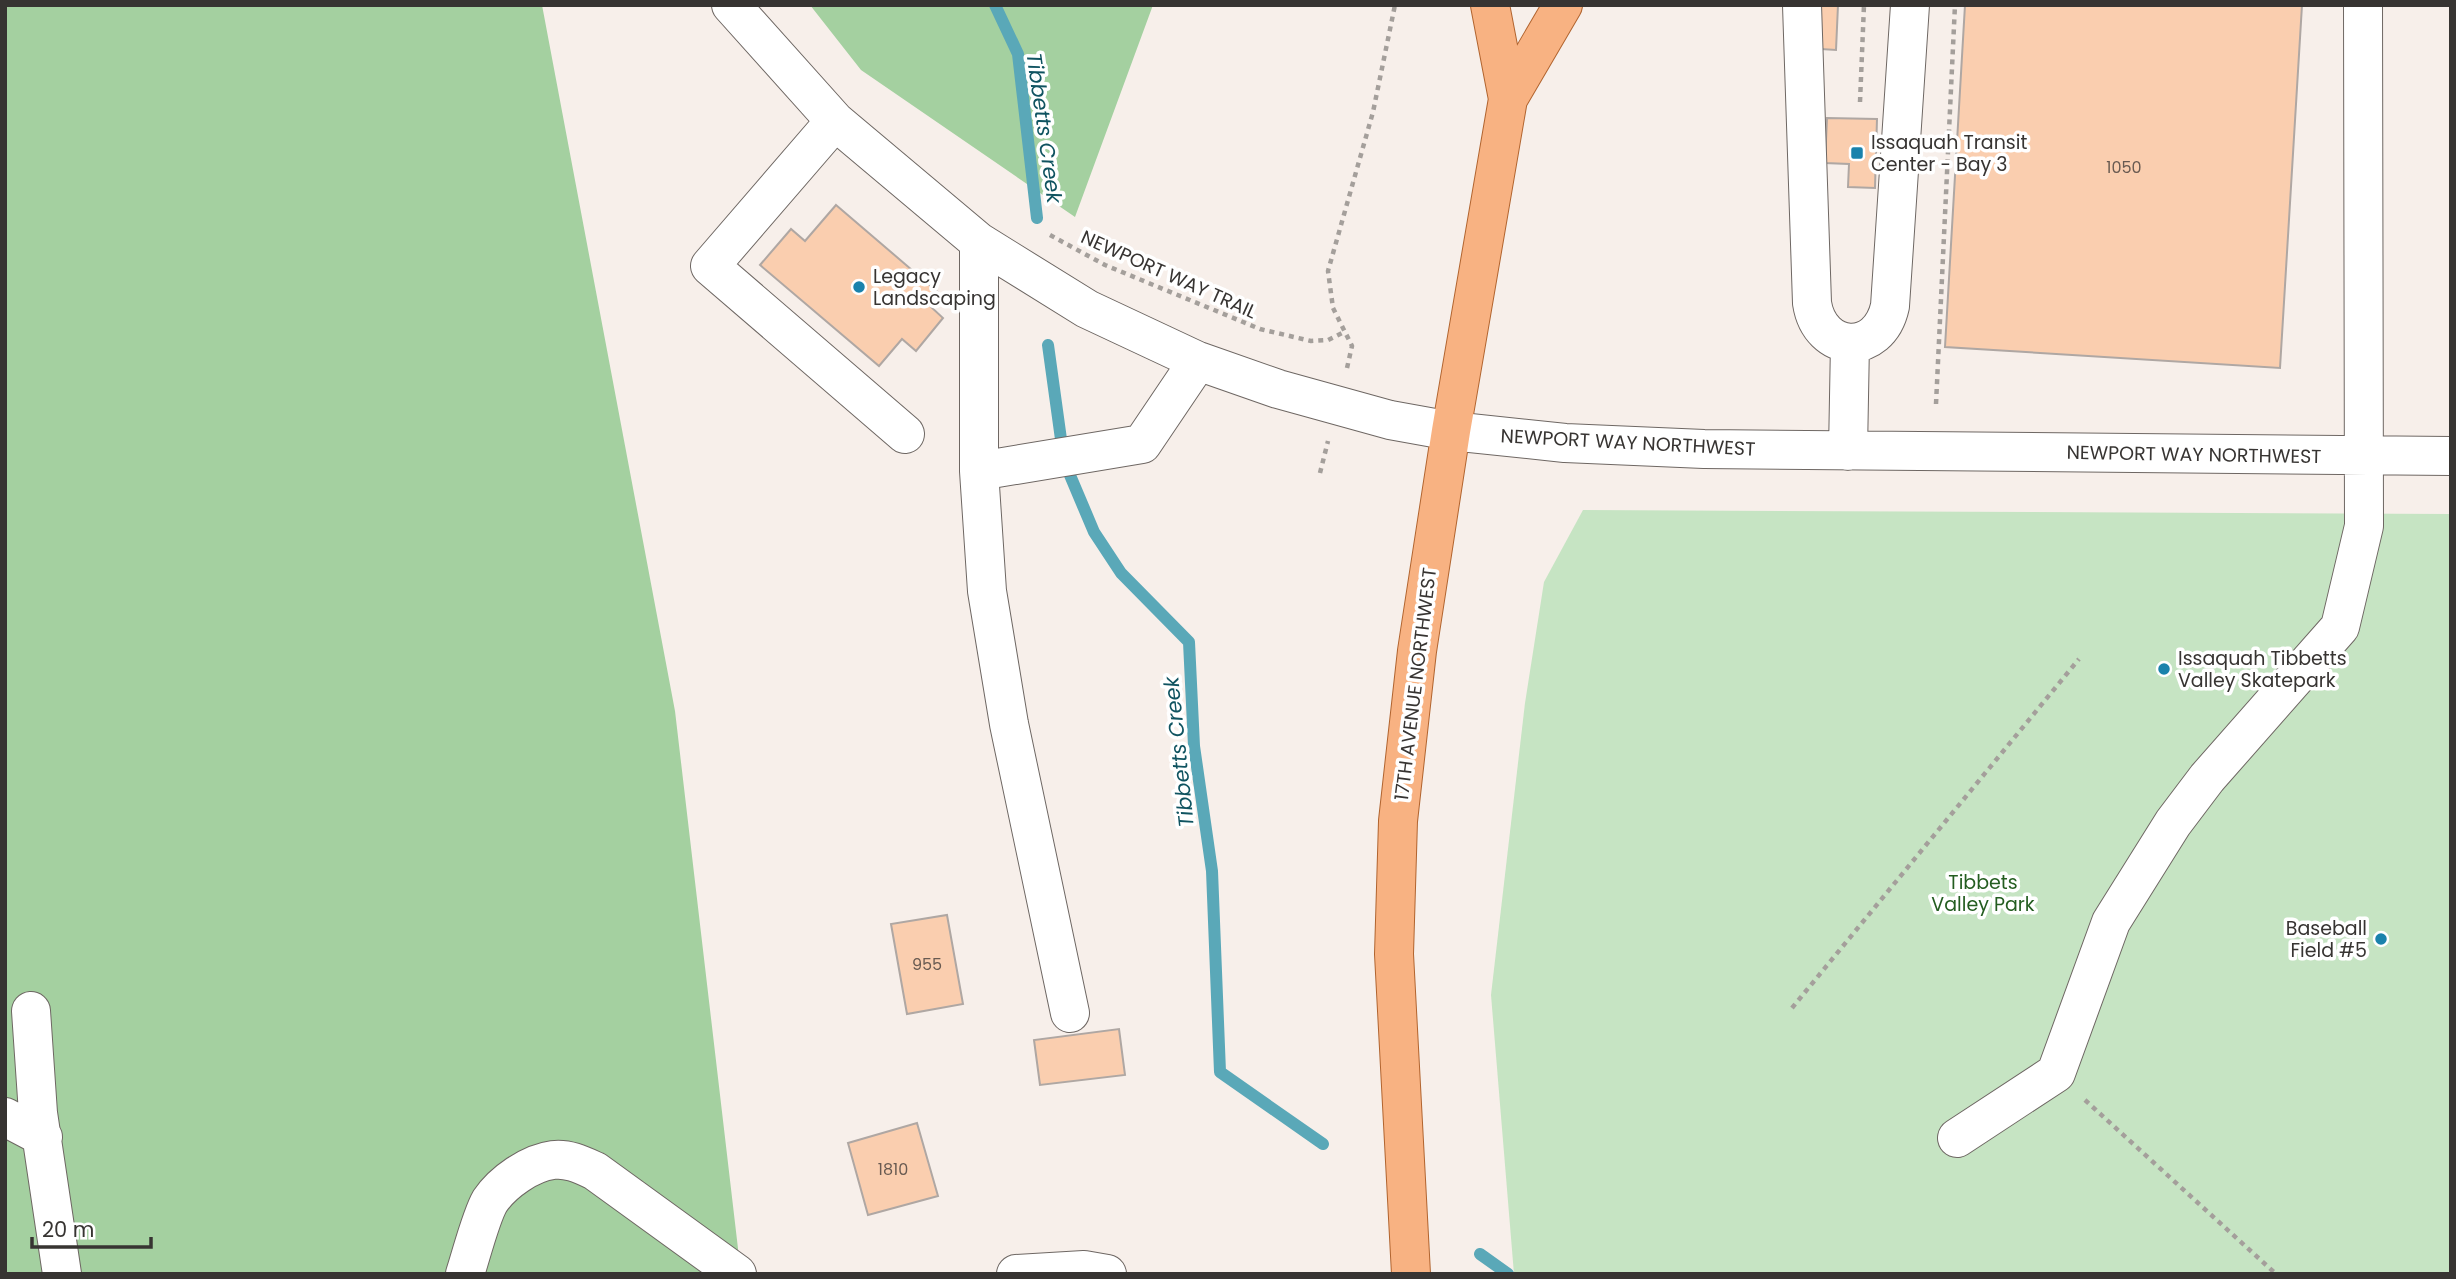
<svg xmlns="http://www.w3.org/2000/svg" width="2456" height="1279" viewBox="0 0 2456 1279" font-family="Poppins,sans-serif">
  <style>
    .green { fill: #c6e4c3 }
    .forest { fill: #a4d0a0 }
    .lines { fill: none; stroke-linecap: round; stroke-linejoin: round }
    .stream { stroke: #5aa8b8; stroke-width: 12 }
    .building { fill: #faceaf; stroke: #afa7a3; stroke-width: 2 }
    .minor-casing { stroke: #6e6763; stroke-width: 40 }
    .major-casing { stroke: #b1642f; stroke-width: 40 }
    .path { stroke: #a49f9b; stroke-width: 4.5; stroke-dasharray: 5 5; stroke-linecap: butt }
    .minor { stroke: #fff; stroke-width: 38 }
    .major { stroke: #f8b282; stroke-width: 38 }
    .poi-dot { fill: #1a82ac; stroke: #fff; stroke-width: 2.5 }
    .labels { text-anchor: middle; stroke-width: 7; stroke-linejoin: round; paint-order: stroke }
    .number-label { font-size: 16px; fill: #685a51 }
    .poi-label { font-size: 19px; fill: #373432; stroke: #fff; text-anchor: start }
    .street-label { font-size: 19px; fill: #373432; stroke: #fff }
    .park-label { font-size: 19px; fill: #245d20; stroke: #fff }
    .water-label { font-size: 21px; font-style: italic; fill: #0f5360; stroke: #fff }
  </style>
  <rect width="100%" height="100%" fill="#f7efea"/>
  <!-- green -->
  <path class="green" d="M1583 510 2451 514V1274H1514L1491 995 1525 703 1544 582Z"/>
  <!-- forest -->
  <path class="forest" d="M5 5H542L675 711 741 1274H5Z
    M810 5H1153L1075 217 861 70Z"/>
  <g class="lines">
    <!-- stream -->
    <path class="stream" d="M995 5 1018 54 1037 218
      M1048 345 1064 461 1094 532 1121 573 1189 642 1194 746 1212 871 1220 1072 1323 1144
      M1480 1254 1508 1274"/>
  </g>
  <!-- building -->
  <path class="building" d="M1807 5H1838L1836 50 1805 48Z
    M1965 5H2302L2280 368 1945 347Z
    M1827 118 1877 119 1875 188 1848 187 1849 164 1825 163Z
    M836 205 940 294 930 306 943 318 916 351 902 339 879 366 760 265 791 229 805 241Z
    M947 915 963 1004 907 1014 891 924Z
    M1119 1029 1125 1075 1040 1085 1034 1040Z
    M917 1123 938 1196 868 1215 848 1143Z"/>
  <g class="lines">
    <defs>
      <path id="minor" d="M731 5 835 121 979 242 1087 309 1198 361 1278 389 1390 420 1451 431 1565 443 1704 449 2451 456
        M1802 5 1812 303C1820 354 1879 357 1890 306L1910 5
        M835 121 710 266 905 434
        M979 242V471L987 591 1009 724 1070 1013
        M1848 451 1850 343
        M979 471 1142 444 1198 361
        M31 1011 38 1113 62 1274
        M5 1117 43 1137
        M1957 1138 2056 1073 2111 922 2173 823 2207 778 2340 627 2364 526 2363 5
        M465 1274C471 1256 481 1216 490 1201 503 1182 530 1163 553 1160 568 1158 582 1165 595 1171L737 1274
        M1016 1274 1084 1270 1107 1274"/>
      <path id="major" d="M1508 99 1563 5
        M1411 1274 1394 954 1398 821 1417 651 1451 431 1508 99 1490 5"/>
    </defs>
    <!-- minor casing -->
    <use href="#minor" class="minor-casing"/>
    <!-- major casing -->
    <use href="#major" class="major-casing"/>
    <!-- path -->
    <path class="path" d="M1860 102 1864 5
      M1050 235 1105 265 1260 329 1311 341 1328 340 1344 332
      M1347 368 1352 346 1333 308 1328 271 1373 112 1395 5
      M1936 404 1955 5
      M1320 473 1328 441
      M1792 1008 2079 659
      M2085 1100 2276 1274"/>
    <!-- minor -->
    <use href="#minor" class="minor"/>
    <!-- major -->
    <use href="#major" class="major"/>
  </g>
  <!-- markers -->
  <g class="poi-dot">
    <rect x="1850" y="146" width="14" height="14" rx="3.5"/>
    <circle cx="859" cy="287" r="7"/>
    <circle cx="2164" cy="669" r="7"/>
    <circle cx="2381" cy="939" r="7"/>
  </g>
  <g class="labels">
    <!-- number labels -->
    <g class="number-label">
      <text x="2124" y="173">1050</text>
      <text x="927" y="970">955</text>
      <text x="893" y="1175">1810</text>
    </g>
    <!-- poi labels -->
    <g class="poi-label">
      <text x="1871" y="149">Issaquah Transit<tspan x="1871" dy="22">Center - Bay 3</tspan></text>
      <text x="873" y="283">Legacy<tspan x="873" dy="22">Landscaping</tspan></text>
      <text x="2178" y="665">Issaquah Tibbetts<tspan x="2178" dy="22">Valley Skatepark</tspan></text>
      <text x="2367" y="935" text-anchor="end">Baseball<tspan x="2367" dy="22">Field #5</tspan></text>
    </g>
    <!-- street labels -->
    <g class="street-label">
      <text transform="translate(1169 274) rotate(24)" y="7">NEWPORT WAY TRAIL</text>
      <text transform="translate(1628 442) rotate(3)" y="7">NEWPORT WAY NORTHWEST</text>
      <text transform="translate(2194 454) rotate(1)" y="7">NEWPORT WAY NORTHWEST</text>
      <text transform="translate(1415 684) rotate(-83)" y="7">17TH AVENUE NORTHWEST</text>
    </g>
    <!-- park labels -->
    <g class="park-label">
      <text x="1983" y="889">Tibbets<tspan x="1983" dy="22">Valley Park</tspan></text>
    </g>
    <!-- water labels -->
    <g class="water-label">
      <text transform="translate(1044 128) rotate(82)" y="7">Tibbetts Creek</text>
      <text transform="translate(1179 752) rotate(-96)" y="7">Tibbetts Creek</text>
    </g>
  </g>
  <!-- border -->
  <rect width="2456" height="1279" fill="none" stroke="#373432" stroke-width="14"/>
  <!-- scale -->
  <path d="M32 1237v10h119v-10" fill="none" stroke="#373432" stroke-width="3.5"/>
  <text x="42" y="1237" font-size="21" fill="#373432" stroke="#ffffff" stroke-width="5" paint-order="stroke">20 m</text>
</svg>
